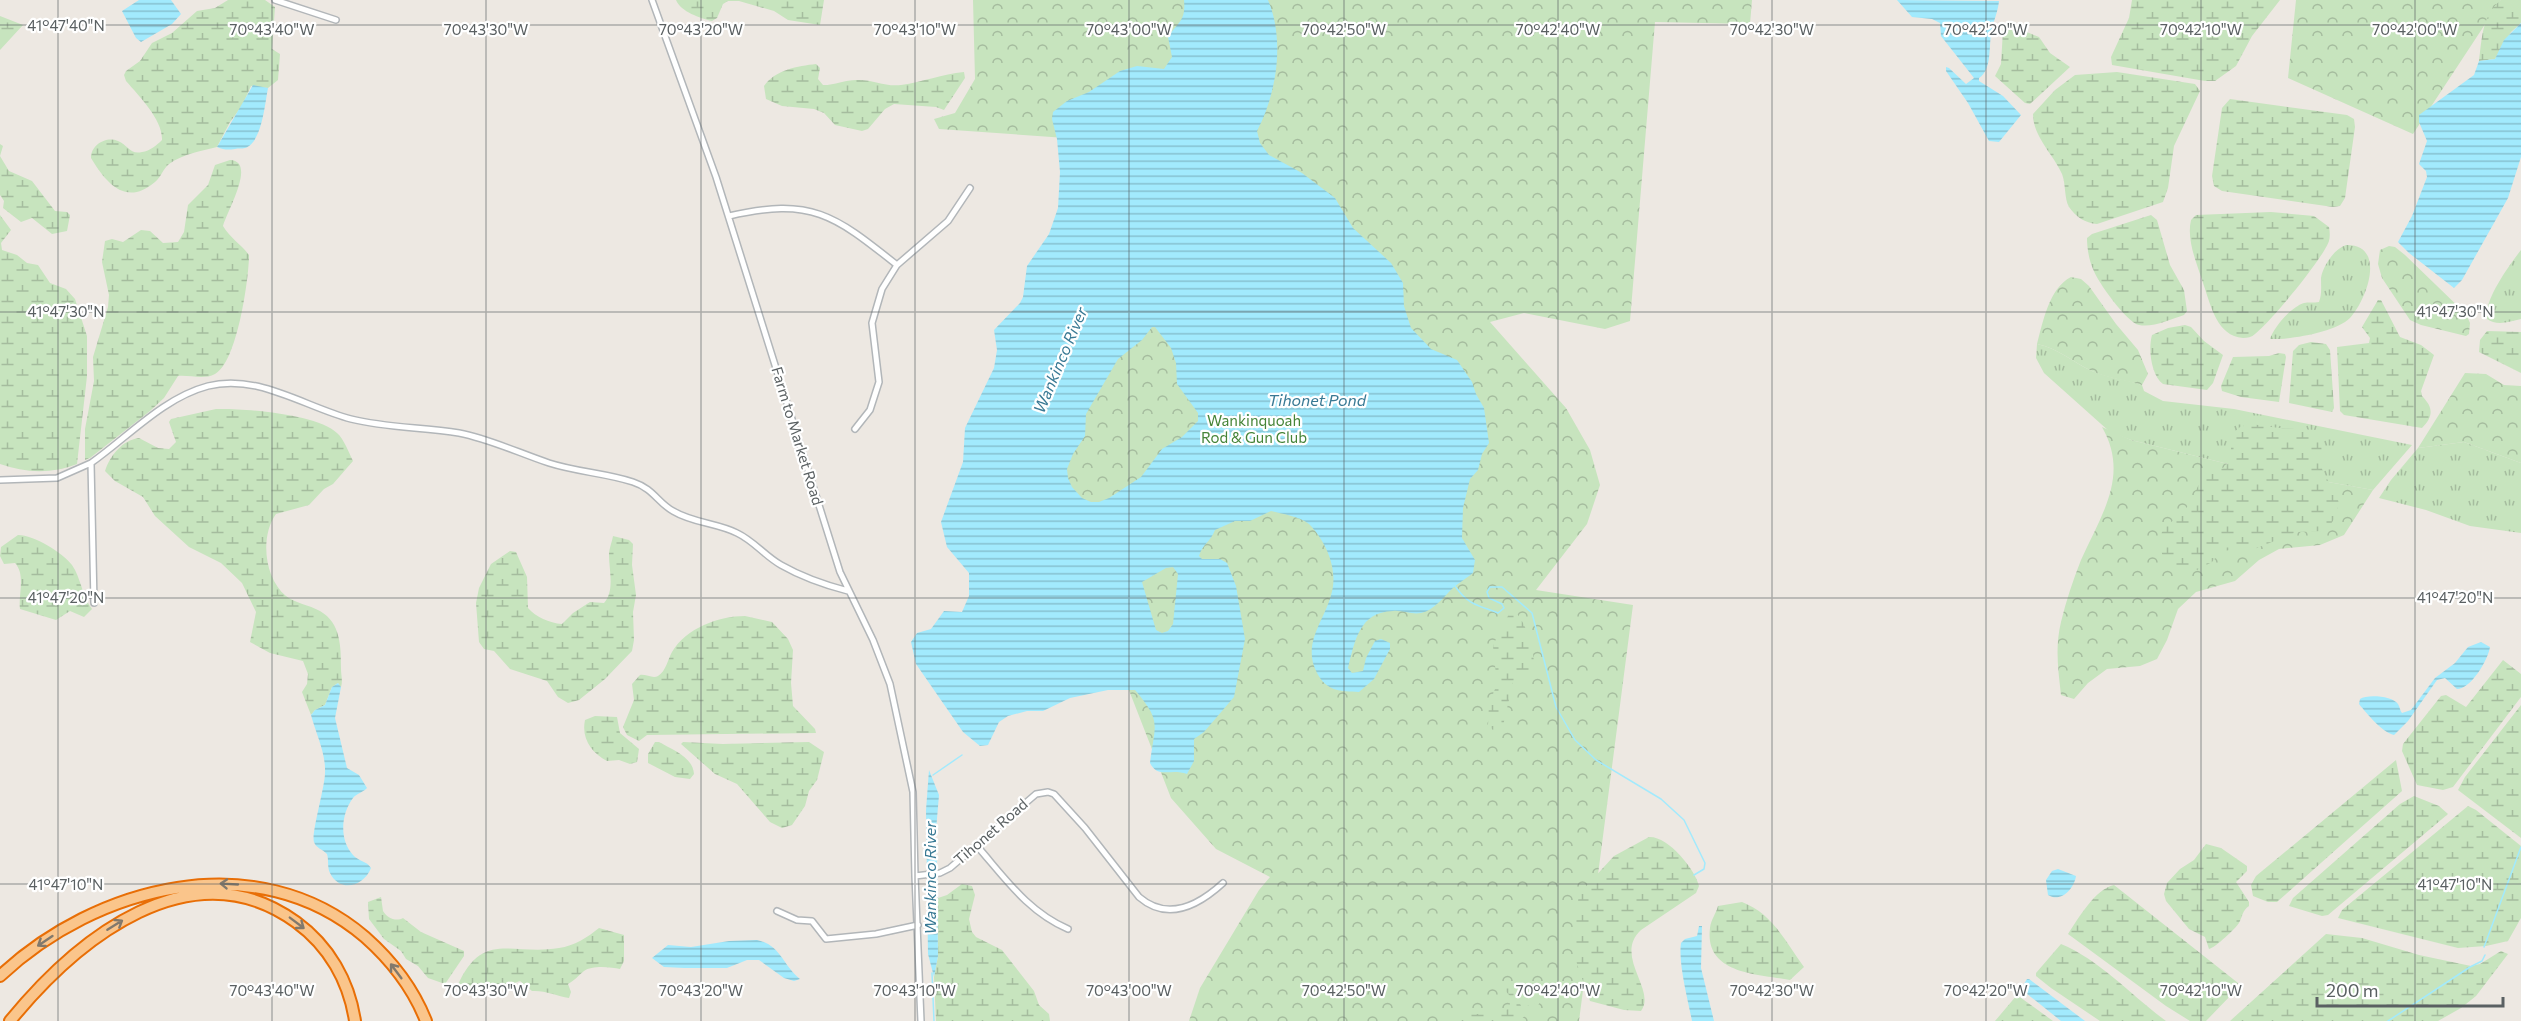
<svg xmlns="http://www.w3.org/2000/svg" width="2521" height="1021" viewBox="0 0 2521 1021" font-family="Commissioner,sans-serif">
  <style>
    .grass { fill: url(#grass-tufts) }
    .forest { fill: url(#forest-crowns) }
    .wetland { fill: url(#wetland-marsh) }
    .water { fill: url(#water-rules); fill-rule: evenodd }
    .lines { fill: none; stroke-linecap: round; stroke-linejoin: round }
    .stream { stroke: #a2eafd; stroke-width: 1.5 }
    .minor-casing { stroke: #b2b6b9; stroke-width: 8 }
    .motorway-casing { stroke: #e86e06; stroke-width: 14 }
    .minor { stroke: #fff; stroke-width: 5 }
    .motorway { stroke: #fac58b; stroke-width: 10 }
    .oneway { stroke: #82796c }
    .ticks { fill: none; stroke: #5a6062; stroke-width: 1.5; stroke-opacity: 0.45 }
    .labels { text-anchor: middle; stroke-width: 4.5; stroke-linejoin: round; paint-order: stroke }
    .park-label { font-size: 15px; fill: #458437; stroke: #fff }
    .street-label { font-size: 15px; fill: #5a6062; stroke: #fff }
    .water-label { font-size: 16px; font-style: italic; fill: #387994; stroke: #fff }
    .ticks-label { font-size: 15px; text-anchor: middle; fill: #5a6062; stroke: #fff; stroke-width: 4.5; stroke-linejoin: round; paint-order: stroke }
  </style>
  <defs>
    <pattern id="grass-tufts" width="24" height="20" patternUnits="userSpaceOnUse" patternTransform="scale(1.5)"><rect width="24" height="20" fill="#c7e4be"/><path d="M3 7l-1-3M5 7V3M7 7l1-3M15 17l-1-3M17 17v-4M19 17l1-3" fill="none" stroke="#a5bc9e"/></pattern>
    <pattern id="forest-crowns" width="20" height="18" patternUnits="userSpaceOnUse" patternTransform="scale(1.5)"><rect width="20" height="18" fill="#c7e4be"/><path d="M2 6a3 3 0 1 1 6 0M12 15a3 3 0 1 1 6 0" fill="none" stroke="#a5bc9e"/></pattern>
    <pattern id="wetland-marsh" width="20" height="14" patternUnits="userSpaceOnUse" patternTransform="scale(1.5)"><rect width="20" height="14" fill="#c7e4be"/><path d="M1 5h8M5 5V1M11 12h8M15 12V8" fill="none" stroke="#a5bc9e"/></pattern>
    <pattern id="water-rules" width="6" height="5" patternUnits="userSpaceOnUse" patternTransform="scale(1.5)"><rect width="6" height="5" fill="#a2eafd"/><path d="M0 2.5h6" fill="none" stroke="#87c1d0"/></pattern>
  </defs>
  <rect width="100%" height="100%" fill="#ede8e2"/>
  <!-- grass -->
  <path class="grass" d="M2346 245C2387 244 2367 300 2350 318 2336 332 2290 340 2270 339 2274 327 2291 307 2304 303 2308 302 2314 303 2319 302 2322 294 2321 287 2321 278 2323 266 2334 249 2346 245Z
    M2521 250V319C2510 322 2496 326 2487 319 2483 301 2510 264 2521 250Z
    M2037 344C2058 348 2074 363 2092 371 2108 378 2125 379 2142 385L2144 391 2163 401 2234 409 2412 445 2373 490 2228 464 2131 440 2110 432 2044 373 2036 358Z
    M2464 442 2521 463V533L2470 526 2426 510 2379 498 2391 480 2418 448Z"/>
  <!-- forest -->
  <path class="forest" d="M973 0H1752L1750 24 1655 22 1630 321 1605 329 1524 313 1490 322 1566 408 1590 450 1600 485 1587 524 1536 590 1633 605 1579 1021H1189L1200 988 1259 890 1270 877 1216 849 1171 798 1125 680 962 486 1066 201V138L939 129 934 119 955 113 975 79Z
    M2296 0H2501L2413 134 2288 78Z
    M2389 246 2395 247 2405 255 2466 314 2470 323 2469 334 2466 336 2421 325 2410 320 2382 278 2378 264 2380 250Z
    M2071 277 2081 279 2089 286 2116 324 2138 350 2148 374 2142 385C2125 380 2107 378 2092 371 2074 363 2058 348 2037 344 2043 322 2049 288 2071 277Z
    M2465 373 2486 374 2504 385 2521 386V463L2464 442 2418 448Z
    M2102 427 2131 440 2228 464 2373 490 2344 535 2320 545 2279 549 2259 560 2235 581 2196 592 2178 609 2167 640 2157 659 2140 666 2107 669 2088 683 2074 699 2061 695C2058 669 2055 647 2061 622 2066 601 2073 580 2081 560 2101 515 2130 476 2102 427Z"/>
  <!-- wetland -->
  <path class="wetland" d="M228 0H265L275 7 272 49 280 54 278 80 268 88 251 86 242 106 230 122 217 147C201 151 183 154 169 164 163 169 161 177 155 182 126 207 106 183 91 158 91 145 106 136 118 141 128 145 130 155 142 152 150 151 157 145 162 140 163 120 139 96 126 81L124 75 126 71 140 61 152 43 172 33 197 11 215 8Z
    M676 0H824L820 25 788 20 774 11 739 1H728L723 4 717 18 712 21C700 18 681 12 676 0Z
    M2132 0H2280L2252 36 2236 66 2215 81H2205L2112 65 2111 57 2129 18Z
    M2501 0H2521V23L2511 32 2495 59 2479 61C2482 38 2482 15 2501 0Z
    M0 16 23 25 0 50Z
    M2007 24 2039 37 2050 53 2070 67 2030 104 2025 103 1995 76 2001 64 2003 30Z
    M816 64 820 68 818 79 823 85C836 85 847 79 859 80 874 80 886 87 901 85 923 82 942 74 964 72L965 78 944 110 936 107 894 104 885 109 868 129 862 131 835 125 824 113 814 109 782 106 766 99 764 86C775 70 798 66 816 64Z
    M2117 72 2195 84 2200 91 2174 146 2168 188 2163 202 2097 224C2085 223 2076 217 2069 207 2064 198 2066 184 2062 174 2054 155 2033 137 2033 114L2055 90 2075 75Z
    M2230 99 2347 115 2354 119 2355 127 2345 198 2340 206 2333 207 2222 191 2214 186 2212 176 2222 108Z
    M0 144 3 146 0 156 9 171 32 181 55 211 67 212 70 215 67 231 52 234 32 218 21 222 3 208 4 201 0 195Z
    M230 160C257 161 227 211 223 226 230 238 241 244 249 255 249 279 237 363 215 374 204 380 191 375 178 376L164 398 150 411 90 458 85 460V429L94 381 93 357 108 307 109 295 102 262 105 241 112 239 123 242 141 230 150 231 163 243 178 242 184 232 188 205 208 185 215 165Z
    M2271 212 2314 216 2329 227C2330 232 2330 237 2329 241 2324 257 2270 323 2255 334 2252 337 2247 338 2243 338 2217 336 2211 306 2204 286 2198 266 2186 241 2191 220L2196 215Z
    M0 215 11 230 1 243 2 250 17 255 27 263 38 265 50 283 66 289 75 299 87 336V376L77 464C52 474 25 473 0 464Z
    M2151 215 2157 220 2170 265 2184 290 2187 311 2184 315C2172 319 2152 328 2139 325 2127 323 2097 281 2093 269 2089 260 2087 248 2087 238L2092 234Z
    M2378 300H2381L2400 337 2421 345 2434 355 2421 391 2422 396C2433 407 2434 416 2422 428L2344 415 2340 411 2337 347 2369 343 2370 338 2362 327Z
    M2185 325 2191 327 2204 341 2223 355 2213 383 2207 390 2163 384C2151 375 2148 349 2152 335L2168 328Z
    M2487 331 2521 332V373L2479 352 2480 340Z
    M2311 342 2326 344 2330 350 2334 408 2332 412 2289 403 2293 351 2299 345Z
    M2279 353 2285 354 2286 357 2279 402 2241 397 2222 391 2221 386 2233 357 2269 356Z
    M216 409C242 408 318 414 337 433 344 439 349 453 353 461L333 484 324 489 309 505 276 514C260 536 264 578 286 596 295 603 309 605 320 611 341 623 341 647 341 669 341 675 343 681 341 687L338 683 332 687 325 705 315 710 311 715 302 692 307 684 308 674 303 661 270 653 250 642 256 612 242 583 221 563 189 547 155 516 143 497 115 481 105 471C110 456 122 440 139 438L158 448 169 449 176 442 169 422 171 419Z
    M2251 424 2279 428 2317 430 2321 434 2322 469 2339 502 2336 516 2329 527 2322 531 2297 532 2252 550 2234 549 2220 552 2212 562 2197 570 2181 568 2164 559C2151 527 2170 528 2187 507 2195 498 2195 486 2204 479 2213 472 2223 470 2231 461V435L2240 427Z
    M18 535C34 535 63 553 72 565 81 578 82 596 92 609L84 617 70 611 56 620 20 609C18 595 26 575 15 563L4 564 0 556 1 547Z
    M613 536 629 540 633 544 632 565 636 595 633 612 634 640 632 651 605 679 579 700 568 703 558 697 547 681 510 669 494 651 484 649 479 642 476 603 479 588 491 564 510 551 516 552 527 577 528 608C536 617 549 623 562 624L573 613 590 602 604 603C615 591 609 570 609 555 609 549 612 542 613 536Z
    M1512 610C1523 613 1539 658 1532 668 1527 675 1518 675 1513 682L1503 726 1493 730 1488 725 1489 704 1497 684 1493 646 1502 625Z
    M745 616 772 622 788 639 793 650 791 683 793 706 815 729 816 733 647 735 639 741 627 735 623 727 634 700 632 684 640 675C646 674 653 679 658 676 666 671 668 659 672 652 686 628 719 616 745 616Z
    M2503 660 2521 674V697L2453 787 2443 790 2417 785 2402 751 2403 744 2441 696 2446 695 2466 707Z
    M2521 705V838L2458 790 2465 777Z
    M595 716 617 717 620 733 639 749 637 762 630 764 619 760 607 761C592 753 581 739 585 720Z
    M655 742H659C673 750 693 757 694 774L690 779 675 777 648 763V754Z
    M683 742 723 744 809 742 824 752 817 780 809 791 805 806 792 825 782 828 770 822 737 784 715 774 681 744Z
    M2396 760 2402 791 2277 902H2268L2253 896 2251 885 2256 876Z
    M2414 796 2439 806 2448 814 2328 915 2322 916 2289 906 2293 898 2400 804Z
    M2468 806 2476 810 2521 846V918L2508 941 2486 946 2458 948 2338 918 2342 910Z
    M1649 837C1668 836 1695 869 1699 886L1696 893 1641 930C1613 956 1657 990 1641 1011L1624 1010 1590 1001 1576 961 1574 932 1579 894 1614 856Z
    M2206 844 2221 848 2247 866V871L2236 882 2249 902V906C2242 911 2243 915 2239 923 2236 928 2215 948 2209 949L2205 937 2189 929 2166 901 2164 894 2167 883 2180 869 2194 860Z
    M962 884 972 886 975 895 969 919 972 932 976 937 1002 950 1034 991 1039 1005 1049 1014 1050 1021H936L934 977 938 956V898L947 895Z
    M2114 885 2238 983 2234 992 2206 1021H2190L2166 1006 2068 934C2078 919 2095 889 2114 885Z
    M381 897 383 911C387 918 396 922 403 918L421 932 464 951V956L445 984 428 978 418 966 406 959 401 951 384 939 369 919 368 902Z
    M1742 902C1773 914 1785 941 1804 967L1790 980C1760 974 1704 975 1710 928 1711 919 1716 914 1718 906Z
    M599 928 624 935V961L620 969C611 967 592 965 584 971 578 976 575 980 568 984L571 992 569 998C557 996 544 990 532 991L520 981 512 984H497L474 996 457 987C482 929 511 956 559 948 574 946 588 937 599 928Z
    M2326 934 2362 938 2419 955 2471 966 2480 964 2501 951 2508 954 2476 996 2461 1008 2438 1021H2230Z
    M2061 944C2100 960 2132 996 2166 1021H2100L2051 988 2036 976V973Z
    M1507 984 1512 987 1522 1008 1540 1001 1539 1004 1519 1021H1452L1455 1015 1460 1014H1495L1506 1010 1510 1004V996L1502 987Z
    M2017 995 2053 1021H1995Z"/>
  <!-- water -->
  <path class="water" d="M139 0H171L181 14 172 24 141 42 136 38 122 11Z
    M1184 0H1268C1285 40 1277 93 1257 131L1260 143 1269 155 1302 173 1335 198 1353 228 1391 263 1403 283 1404 306 1411 328 1431 349 1457 360 1472 382 1476 394 1484 408 1489 443 1482 454 1478 470 1470 479 1463 508 1462 538 1475 560 1473 573C1467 578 1460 582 1454 587 1444 596 1435 610 1421 613 1412 615 1402 610 1393 611 1359 612 1355 641 1348 668L1352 673 1363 671 1366 658 1375 641 1381 639 1390 643V649L1374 679 1359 692C1340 691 1327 692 1317 673 1300 641 1329 617 1333 586 1336 564 1324 539 1309 524 1299 516 1282 514 1271 511L1250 521H1235L1215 530C1211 541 1202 545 1199 556L1202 559H1220L1227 563 1236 586 1245 639 1234 697 1204 732 1194 739V761L1187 774C1171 768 1158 779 1150 763 1155 723 1162 722 1135 690H1108L1070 698 1043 711H1027L1008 716 999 722 988 745 980 746 963 732 916 664 911 642 917 633 931 629 944 611 962 612 969 596V573L947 547 941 522 963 462 965 428 994 368 997 350 994 330 1020 303 1023 297 1027 266 1049 234 1058 208 1060 172 1057 139 1052 119 1053 112 1067 101 1089 92 1120 71 1137 66 1164 69 1172 57 1168 37C1178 22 1186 21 1184 0ZM1152 327H1155L1171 348 1176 363 1177 384 1198 413V421L1182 437 1162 449 1141 477 1109 498 1099 502H1091L1082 498 1072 487 1068 478 1067 469 1073 454 1085 436 1086 414 1118 359 1142 340ZM1173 567 1178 574 1173 624 1168 631 1162 633 1156 630 1142 582 1166 568Z
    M1897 0 1999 1C1998 11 1994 20 1992 29 1988 44 1993 69 1979 78V81L2003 96 2021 115 1999 142 1989 141 1968 103 1946 71V67L1949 68 1966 84 1974 78 1941 36 1940 23 1932 19 1912 17Z
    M2521 23V157L2508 198 2462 280 2454 288 2409 253 2398 242 2412 216 2427 177 2426 171 2419 164 2427 141 2419 122V115L2474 75 2479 61 2495 59 2504 40Z
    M253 85 268 88C265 103 262 143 245 148 242 149 238 148 235 149 228 150 224 150 217 147Z
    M2481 642 2490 647C2488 660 2471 689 2457 689L2445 678 2437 680 2408 721 2394 735C2382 732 2368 715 2359 704L2360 699C2367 694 2393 696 2398 704 2400 707 2400 711 2402 713L2411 710 2435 678 2455 663 2468 647Z
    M338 683 341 687 335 718 347 768 359 775 367 788C364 792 357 793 353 798 341 814 339 840 353 855 358 861 367 861 371 868 363 888 339 892 330 873 327 867 329 860 327 854 322 849 316 848 314 842 311 834 325 787 325 773 326 753 316 734 311 715L315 710 325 705 332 687Z
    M929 770 939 795 935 842 937 863 938 956 934 977 928 954 926 810Z
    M2058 869 2076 876C2074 889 2061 903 2048 895L2046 880 2052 871Z
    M1699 926H1702L1701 968 1714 1021H1692C1688 1000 1678 963 1681 943L1685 939 1697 936Z
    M757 940C781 945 783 966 800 979L794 981 784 978 759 960H747L727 968H684L664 967 652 958 668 945 691 947 729 941Z
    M2027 979H2029L2085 1021H2061L2021 989Z"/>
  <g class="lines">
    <!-- stream -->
    <path class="stream" d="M1455 586C1469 606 1478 605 1498 613L1504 608 1502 604 1489 598 1487 592 1490 587H1502L1532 613 1556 707 1575 740 1596 760 1661 799 1684 820 1705 863 1704 869 1694 875
      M933 775 962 755
      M2484 947 2521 847
      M932 973 934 1021
      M2388 1021 2470 967 2482 961 2485 955"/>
    <defs>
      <path id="minor" d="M275 0 336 20
        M652 0 716 177 840 572 873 640 890 684 913 792 915 876
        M729 216C812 197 834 215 897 265
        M855 429 870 410 879 382 872 323 882 289 897 265 948 221 970 188
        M91 463C128 437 163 398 208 386 257 373 305 407 351 419 387 428 423 427 459 433 490 439 519 453 549 463 577 472 606 473 633 482 654 489 657 502 673 511 693 523 717 523 737 533 754 541 765 556 781 565 802 577 825 585 848 591
        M0 480 57 478 91 463 94 603
        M977 846C1005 878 1028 912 1068 929
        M777 911 797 920 812 921 826 939 876 934 918 925
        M921 1021 915 876 940 873 950 868 1036 794 1048 792 1054 794 1085 828 1139 897C1168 922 1199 905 1223 883"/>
      <path id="motorway" d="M0 976C96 886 256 844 365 937 391 960 413 988 426 1021
        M10 1021C77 939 191 846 296 922 329 946 349 981 355 1021"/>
    </defs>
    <!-- minor casing -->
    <use href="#minor" class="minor-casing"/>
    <!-- motorway casing -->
    <use href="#motorway" class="motorway-casing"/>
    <!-- minor -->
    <use href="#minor" class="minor"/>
    <!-- motorway -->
    <use href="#motorway" class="motorway"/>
  </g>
  <!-- one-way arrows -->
  <defs><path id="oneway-shaft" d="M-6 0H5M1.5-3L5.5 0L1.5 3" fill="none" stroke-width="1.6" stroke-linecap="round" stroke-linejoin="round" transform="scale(1.5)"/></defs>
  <g class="oneway">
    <use href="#oneway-shaft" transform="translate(229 884) rotate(-177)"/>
    <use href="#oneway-shaft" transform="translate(297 923) rotate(37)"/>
    <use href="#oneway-shaft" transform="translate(115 925) rotate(-32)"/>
    <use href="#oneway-shaft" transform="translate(45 941) rotate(146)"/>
    <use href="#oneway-shaft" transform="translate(396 971) rotate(-127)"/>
  </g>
  <!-- ticks -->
  <path class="ticks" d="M58 0V1021M272 0V1021M486 0V1021M701 0V1021M915 0V1021M1129 0V1021M1344 0V1021M1558 0V1021M1772 0V1021M1986 0V1021M2201 0V1021M2415 0V1021M0 25H2521M0 312H2521M0 598H2521M0 884H2521"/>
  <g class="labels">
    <!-- park labels -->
    <g class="park-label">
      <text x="1254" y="426">Wankinquoah<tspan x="1254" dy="17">Rod &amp; Gun Club</tspan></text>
    </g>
    <!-- street labels -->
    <g class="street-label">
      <text transform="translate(797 436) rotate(73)" y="5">Farm to Market Road</text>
      <text transform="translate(991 832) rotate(-41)" y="5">Tihonet Road</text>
    </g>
    <!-- water labels -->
    <g class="water-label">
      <text transform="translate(1060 360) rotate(-67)" y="6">Wankinco River</text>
      <text x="1317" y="406">Tihonet Pond</text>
      <text transform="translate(930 878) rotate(-90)" y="6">Wankinco River</text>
    </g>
  </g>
  <g class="ticks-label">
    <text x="66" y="31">41°47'40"N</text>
    <text x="272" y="35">70°43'40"W</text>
    <text x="486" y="35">70°43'30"W</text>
    <text x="701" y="35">70°43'20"W</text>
    <text x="915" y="35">70°43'10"W</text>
    <text x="1129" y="35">70°43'00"W</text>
    <text x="1344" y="35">70°42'50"W</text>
    <text x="1558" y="35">70°42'40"W</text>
    <text x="1772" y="35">70°42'30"W</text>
    <text x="1986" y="35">70°42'20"W</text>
    <text x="2201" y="35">70°42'10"W</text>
    <text x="2415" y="35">70°42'00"W</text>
    <text x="66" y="317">41°47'30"N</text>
    <text x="2455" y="317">41°47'30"N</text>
    <text x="66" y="603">41°47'20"N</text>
    <text x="2455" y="603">41°47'20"N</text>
    <text x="66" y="890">41°47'10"N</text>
    <text x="2455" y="890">41°47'10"N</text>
    <text x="272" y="996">70°43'40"W</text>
    <text x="486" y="996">70°43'30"W</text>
    <text x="701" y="996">70°43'20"W</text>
    <text x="915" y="996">70°43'10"W</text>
    <text x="1129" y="996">70°43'00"W</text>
    <text x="1344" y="996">70°42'50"W</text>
    <text x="1558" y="996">70°42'40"W</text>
    <text x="1772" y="996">70°42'30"W</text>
    <text x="1986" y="996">70°42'20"W</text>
    <text x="2201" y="996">70°42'10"W</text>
  </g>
  <!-- scale -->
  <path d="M2317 997v9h186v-9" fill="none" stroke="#5a6062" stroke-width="3"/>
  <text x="2326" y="997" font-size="18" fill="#5a6062" stroke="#ffffff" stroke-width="4.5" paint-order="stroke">200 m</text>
</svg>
